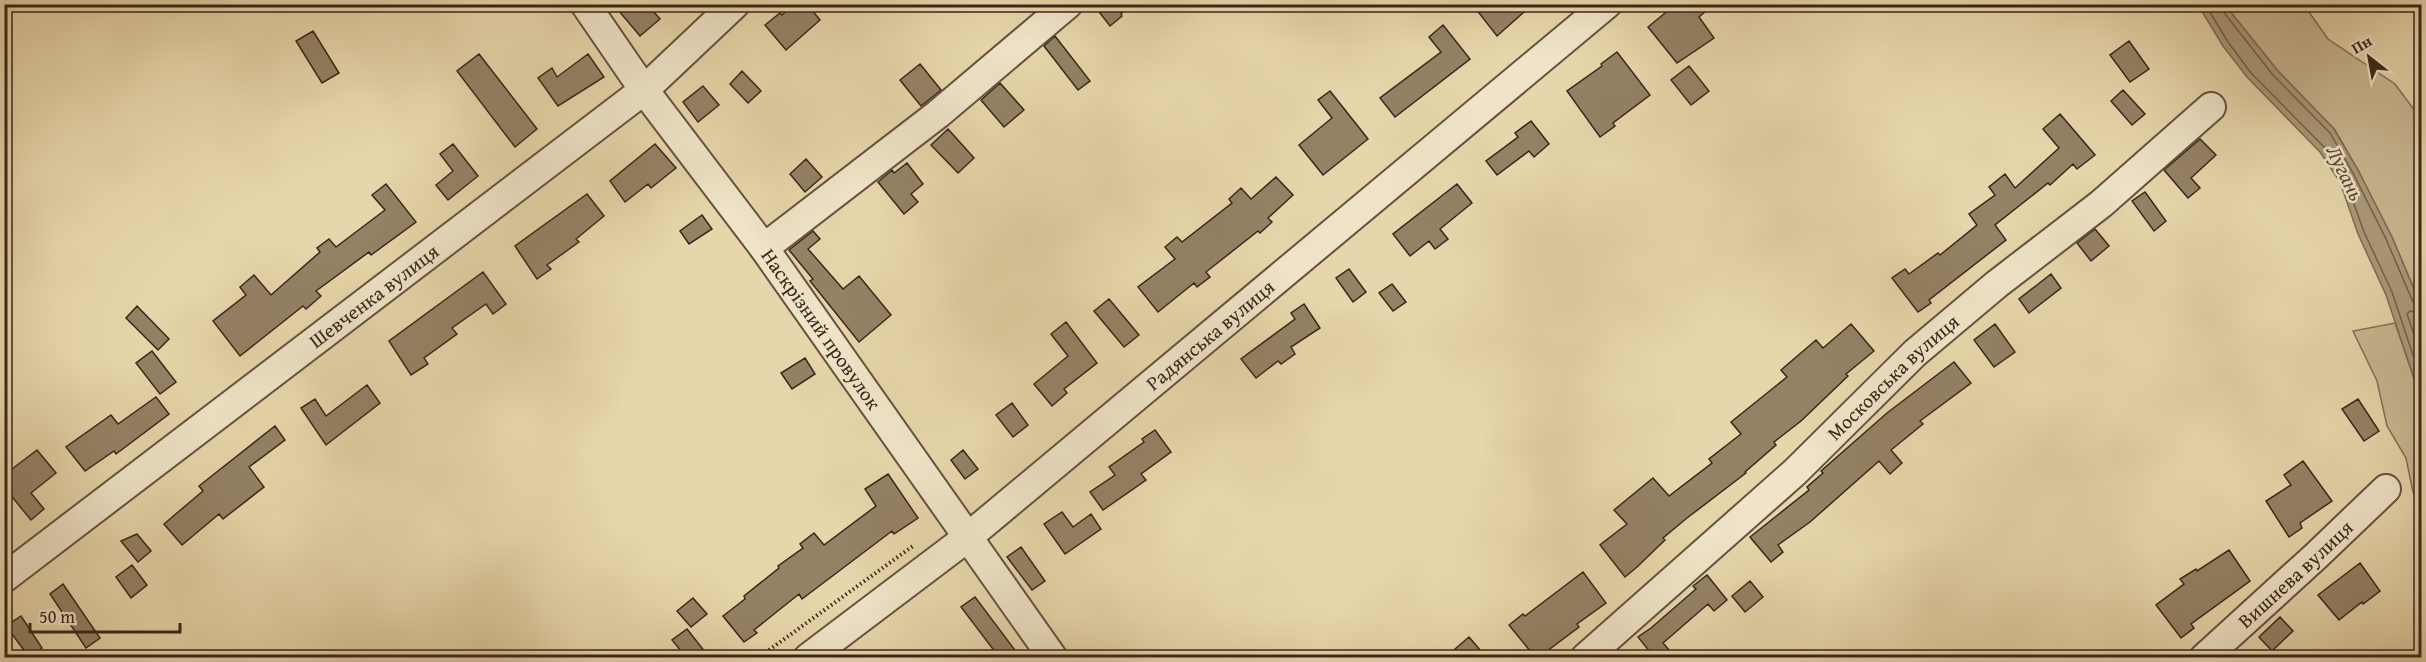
<svg xmlns="http://www.w3.org/2000/svg" width="2426" height="662" viewBox="0 0 2426 662" font-family="'Gentium Book Plus',serif">
  <style>
    .green { fill: #cab892; stroke: #826f56; stroke-width: 1.5 }
    .water { fill: #ac9a7a; stroke: #7e6c54; stroke-width: 1.5 }
    .lines { fill: none; stroke-linecap: round; stroke-linejoin: round }
    .shore { stroke: #73604a; stroke-width: 1.5 }
    .building { fill: #948265; stroke: #3a261a; stroke-width: 1.5 }
    .minor-casing { stroke: #65523e; stroke-width: 32 }
    .path { stroke: #3a261a; stroke-width: 4; stroke-dasharray: 1.5 3; stroke-linecap: butt }
    .minor { stroke: #efe4c8; stroke-width: 28 }
    .labels { text-anchor: middle; stroke-width: 5; stroke-linejoin: round; paint-order: stroke }
    .street-label { font-size: 20px; fill: #3a261a; stroke: #efe4c8 }
    .water-label { font-size: 21px; font-style: italic; fill: #5c4937; stroke: #efe4c8 }
  </style>
  <rect width="100%" height="100%" fill="#e7d6ab"/>
  <filter id="stains"><feTurbulence type="fractalNoise" baseFrequency=".00333" numOctaves="4"/><feColorMatrix values="0 0 0 0 .2 0 0 0 0 .09 0 0 0 0 .02 0 0 0 .5 -.17"/></filter>
  <radialGradient id="worn" r=".72"><stop offset=".6" stop-color="#630" stop-opacity="0"/><stop offset="1" stop-color="#630" stop-opacity=".3"/></radialGradient>
  <!-- green -->
  <path class="green" d="M2225 5H2304L2328 39 2395 84 2421 119V305L2392 237 2358 170 2335 130 2278 71Z
    M2395 323 2421 399V509L2413 492 2406 458 2387 426 2377 381 2353 331Z"/>
  <!-- water -->
  <path class="water" d="M2198 5H2225L2278 71 2334 129 2358 170 2392 237 2421 306V399L2386 295 2358 234 2340 182 2320 152 2247 77 2223 46Z"/>
  <g class="lines">
    <!-- shore -->
    <path class="shore" d="M2205 4 2228 42 2251 73 2325 148 2345 179 2364 232 2392 292 2422 382
      M2221 4 2222 10 2273 75 2330 133 2353 173 2386 239 2413 302 2422 306
      M2422 314 2410 311 2407 314 2422 358"/>
  </g>
  <!-- building -->
  <path class="building" d="M613 4H647L660 19 640 36Z
    M794 4H807L820 20 786 50 765 25 780 13 782 15Z
    M1093 4H1131L1121 14 1122 16 1110 26Z
    M1472 4H1533L1497 36Z
    M1676 4H1714L1699 17 1714 38 1677 63 1648 27Z
    M1443 25 1470 59 1395 117 1380 98 1441 52 1429 37Z
    M313 31 339 73 322 83 296 41Z
    M1055 36 1090 81 1078 90 1044 46Z
    M2129 41 2149 69 2130 82 2110 55Z
    M1617 52 1650 95 1613 123 1615 126 1600 137 1567 91 1602 66 1601 64Z
    M479 54 537 129 515 147 457 71Z
    M588 54 604 77 558 106 538 78 552 68 557 77Z
    M920 64 941 90 921 106 900 80Z
    M1689 66 1709 91 1691 105 1671 80Z
    M742 71 761 91 748 103 730 84Z
    M1000 83 1024 110 1004 127 981 100Z
    M703 86 719 105 698 122 683 102Z
    M2123 90 2145 114 2132 125 2111 101Z
    M1330 91 1368 139 1323 175 1299 145 1332 118 1318 100Z
    M2060 114 2095 155 2077 169 2073 164 2050 185 2048 183 1995 225 2006 240 1929 300 1931 303 1918 312 1892 278 1905 269 1909 274 1938 253 1940 255 1977 225 1969 214 1995 195 1989 187 2005 174 2015 188 2059 148 2043 129Z
    M1531 121 1549 144 1534 157 1529 151 1497 175 1486 161 1518 137 1515 133Z
    M948 129 974 158 958 173 931 145Z
    M2200 139 2216 155 2191 178 2200 188 2188 198 2164 170Z
    M453 144 478 176 448 200 436 185 453 171 440 154Z
    M655 144 676 168 651 188 648 184 625 202 610 181Z
    M806 159 822 177 805 192 790 174Z
    M907 163 923 184 911 194 918 202 904 214 878 182 892 170 894 173Z
    M1276 177 1293 195 1268 218 1272 222 1260 233 1258 231 1206 272 1210 277 1197 287 1194 283 1158 312 1138 287 1175 259 1165 247 1177 237 1182 242 1232 203 1229 199 1241 188 1251 199Z
    M386 184 416 222 371 255 369 252 316 291 321 296 306 309 303 306 240 356 213 321 246 295 240 287 254 275 271 295 320 252 317 248 329 239 336 247 385 210 372 195Z
    M1457 184 1472 203 1440 229 1448 239 1435 249 1429 241 1410 256 1393 234Z
    M2145 192 2166 221 2154 231 2132 201Z
    M587 194 604 216 576 239 579 242 547 265 551 269 537 279 515 246Z
    M702 215 712 229 689 244 680 231Z
    M2095 229 2109 246 2091 261 2077 243Z
    M813 231 820 239 808 249 843 289 859 276 891 315 859 342 810 281 813 279 789 250Z
    M1349 269 1366 292 1353 302 1336 278Z
    M483 272 506 304 493 314 486 304 452 328 457 334 424 358 428 364 411 375 389 341Z
    M2051 274 2061 288 2029 313 2019 299Z
    M1392 284 1406 302 1393 311 1379 293Z
    M1109 299 1139 335 1124 347 1094 311Z
    M1304 304 1320 328 1291 347 1295 354 1281 364 1278 361 1256 378 1241 359 1295 319 1291 313Z
    M137 306 169 339 158 350 126 318Z
    M1066 322 1097 363 1064 389 1067 393 1052 406 1034 384 1068 356 1051 334Z
    M1851 324 1874 351 1846 374 1848 376 1801 421 1774 442 1776 445 1745 472 1746 473 1687 518 1663 538 1665 540 1637 567 1625 577 1600 545 1627 524 1614 510 1653 478 1669 496 1712 463 1709 459 1741 434 1731 422 1787 377 1781 370 1816 340 1823 348Z
    M1995 324 2015 352 1994 367 1974 340Z
    M152 351 176 382 160 394 136 363Z
    M805 358 815 374 792 389 781 373Z
    M1954 362 1971 383 1920 421 1923 424 1891 450 1902 463 1890 474 1879 461 1810 522 1778 545 1783 552 1771 562 1750 537 1809 490 1807 487 1823 473 1821 471 1887 413Z
    M367 385 380 403 326 445 301 408 315 399 326 416Z
    M156 397 169 414 116 454 114 451 85 471 66 447 111 415 118 424Z
    M2358 399 2379 431 2364 441 2342 409Z
    M1012 403 1028 425 1013 437 996 415Z
    M275 426 285 440 249 467 264 487 223 519 219 514 182 545 164 524 203 491 199 486Z
    M1155 430 1171 452 1141 474 1146 480 1103 510 1090 492 1115 475 1109 467 1144 442 1142 439Z
    M37 450 56 473 31 493 44 509 31 520 4 487V475Z
    M963 450 978 469 965 479 951 460Z
    M2303 461 2332 501 2300 523 2302 528 2289 537 2266 501 2291 485 2284 475Z
    M888 474 918 518 894 534 892 531 802 599 799 594 754 630 757 633 744 642 723 616 745 599 744 596 779 568 778 566 803 548 800 544 814 533 824 545 876 506 865 489Z
    M1062 512 1073 527 1091 514 1101 529 1065 554 1044 524Z
    M137 534 151 551 138 562 121 541Z
    M1021 547 1045 581 1032 590 1007 557Z
    M2229 550 2250 581 2191 624 2194 628 2181 638 2156 605 2184 584 2180 579 2196 569 2197 571Z
    M2360 563 2380 591 2363 604 2362 602 2339 620 2318 595Z
    M132 565 147 585 131 598 116 577Z
    M1583 572 1606 603 1577 624 1579 627 1539 657H1535L1509 625 1523 614 1525 616Z
    M1707 575 1727 600 1714 611 1708 604 1663 643 1675 657H1654L1638 637 1651 628 1696 589 1693 586Z
    M1750 581 1763 597 1745 612 1732 596Z
    M63 584 100 638 86 648 50 594Z
    M975 597 1020 657H999L961 607Z
    M693 598 707 614 691 627 677 611Z
    M21 616 42 648 29 657 6 626Z
    M2280 617 2293 631 2272 651 2259 637Z
    M687 629 709 657H686L672 640Z
    M1469 637 1486 657H1463L1455 649Z"/>
  <g class="lines">
    <defs>
      <g id="minor">
        <path id="s1" d="M585 4 644 90 764 248 1053 658"/>
        <path d="M764 248 938 114 1068 4"/>
        <path id="s2" d="M4 578 644 90 735 4"/>
        <path id="s3" d="M808 658 968 537 1607 4"/>
        <path id="s4" d="M1585 658 1795 472 1915 353 1997 284 2101 204 2211 107"/>
        <path id="s5" d="M2204 658 2316 556 2386 489"/>
      </g>
    </defs>
    <!-- minor casing -->
    <use href="#minor" class="minor-casing"/>
    <!-- path -->
    <path class="path" d="M758 658 913 546"/>
    <!-- minor -->
    <use href="#minor" class="minor"/>
  </g>
  <g class="labels">
    <!-- street labels -->
    <g class="street-label">
      <text dy="7" stroke="none"><textPath href="#s2" startOffset="465">Шевченка вулиця</textPath></text>
      <text dy="7" stroke="none"><textPath href="#s1" startOffset="402">Наскрізний провулок</textPath></text>
      <text dy="7" stroke="none"><textPath href="#s3" startOffset="516">Радянська вулиця</textPath></text>
      <text dy="7" stroke="none"><textPath href="#s4" startOffset="417">Московська вулиця</textPath></text>
      <text dy="7" stroke="none"><textPath href="#s5" startOffset="124">Вишнева вулиця</textPath></text>
    </g>
    <!-- water labels -->
    <g class="water-label">
      <text transform="translate(2345 173) rotate(64)" y="7">Лугань</text>
    </g>
  </g>
  <!-- margin -->
  <rect width="2426" height="662" fill="none" stroke="#e7d6ab" stroke-width="24"/>
  <rect x="6" y="6" width="2414" height="650" fill="none" stroke="#3a261a" stroke-width="3"/>
  <rect x="12" y="12" width="2402" height="638" fill="none" stroke="#3a261a" stroke-width="1.5"/>
  <!-- north arrow -->
  <g transform="translate(2369 57) rotate(329)" stroke="#efe4c8" stroke-width="4.5" paint-order="stroke">
  <path d="M0-4.5L10 22L0 15L-10 22Z" fill="#3a261a"/>
  <text y="-9" font-size="16" font-weight="bold" text-anchor="middle" fill="#3a261a">Пн</text>
  </g>
  <!-- scale -->
  <path d="M30 623v9h150v-9" fill="none" stroke="#3a261a" stroke-width="3"/>
  <text x="39" y="623" font-size="18" fill="#3a261a" stroke="#efe4c8" stroke-width="4.5" paint-order="stroke">50 m</text>
  <rect width="100%" height="100%" filter="url(#stains)"/>
  <rect width="100%" height="100%" fill="url(#worn)"/>
</svg>
